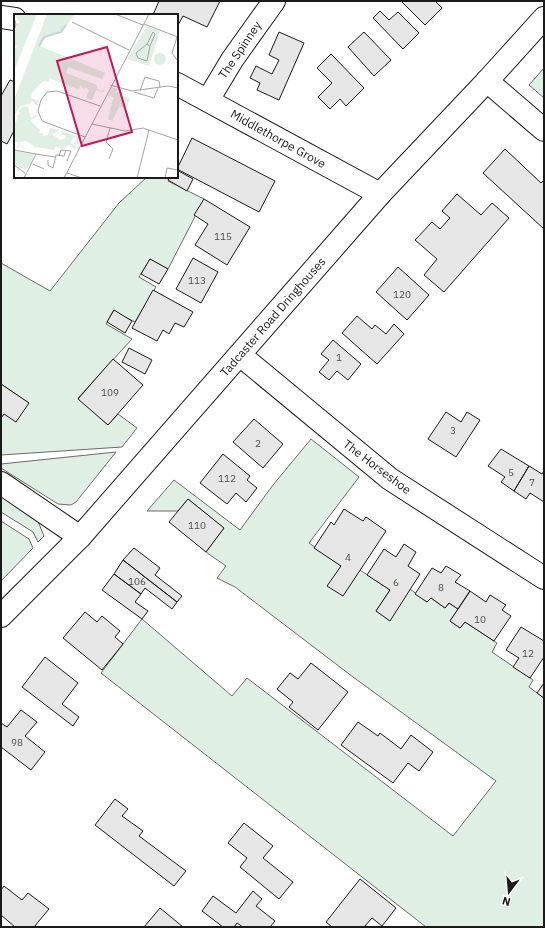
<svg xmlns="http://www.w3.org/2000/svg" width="545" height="928" viewBox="0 0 545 928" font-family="'IBM Plex Sans',sans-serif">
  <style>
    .green { fill: #e0efe3; stroke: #6a6a6a }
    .building { fill: #e6e6e6; stroke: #1a1a1a }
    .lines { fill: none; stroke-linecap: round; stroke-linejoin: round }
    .minor-casing { stroke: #1a1a1a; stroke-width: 24 }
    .major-casing { stroke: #1a1a1a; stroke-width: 24 }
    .minor { stroke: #fff; stroke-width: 22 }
    .major { stroke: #fff; stroke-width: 22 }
    .labels { text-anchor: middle; stroke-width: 3; stroke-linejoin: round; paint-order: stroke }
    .number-label { font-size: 10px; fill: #4d4d4d }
    .street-label { font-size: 12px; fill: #1a1a1a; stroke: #fff }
    .inset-river { fill: none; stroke: #c6d2dc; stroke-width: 2 }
    .inset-road { fill: none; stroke: #a3a3a3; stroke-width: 1 }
    .view { fill: #c2185b; fill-opacity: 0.15; stroke: #c2185b; stroke-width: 2 }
    .inset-edge { fill: none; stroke: #1a1a1a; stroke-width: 2 }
  </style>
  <rect width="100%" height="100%" fill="#fff"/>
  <!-- green -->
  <path class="green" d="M544 68V98L529 85Z
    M147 177H170L168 181 204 199 168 269 150 259 139 277 156 287 135 322 113 311 106 324 132 339 78 398 108 425 118 414 137 428 122 447 1 455V418L4 414 29 403 1 384V263L50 291 119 203Z
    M311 439 359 477 309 543 341 566 360 570 390 590 376 611 389 620 410 589 427 602 431 598 445 608 449 603 458 609 450 621 460 628 465 622 497 643 492 652 533 680 529 687 544 698V927H426L101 673 142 619 232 696 247 678 453 836 496 781 353 677 235 587 217 578 226 566 206 552 224 528 188 499 178 511H147L174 480 240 530 273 485Z
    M116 452 76 502 71 505 58 504 1 468V464Z
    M1 496 37 519 44 536 38 542 33 532 1 512Z
    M1 521 29 539 33 548 1 581Z"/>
  <!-- building -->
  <path class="building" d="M159 1H220L207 27 183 16 177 27V15H153Z
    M401 1H435L442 8 425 25Z
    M380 11 389 20 398 12 419 33 403 49 373 18Z
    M279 32 304 43 279 100 257 90 260 83 250 78 256 66 272 74 279 60 269 55Z
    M364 32 391 60 374 76 348 47Z
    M331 54 364 88 346 106 340 99 330 109 318 97 332 83 317 68Z
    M10 80 15 82V129L7 144 1 141V96Z
    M192 138 275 181 259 212 177 169Z
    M505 149 541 183 544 180V229L483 173Z
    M177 170 193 179 187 191 168 180 170 177H177Z
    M457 194 481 215 492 203 509 218 444 292 424 275 437 259 415 240 432 222 440 229 450 218 442 211Z
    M204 199 250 227 227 265 195 245 208 224 194 215Z
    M193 258 218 272 201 303 176 289Z
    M150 259 168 269 159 284 141 274Z
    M398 267 429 295 407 320 376 292Z
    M153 290 193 312 184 327 175 323 169 334 163 330 157 341 132 328Z
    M114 310 132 321 125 333 107 322Z
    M357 316 372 329 375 325 386 334 394 324 404 334 377 364 342 333Z
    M333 340 361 364 348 380 337 371 329 380 319 372 329 360 321 354Z
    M129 348 152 360 145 374 122 362Z
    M113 359 143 385 108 425 78 399Z
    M1 384 29 403 16 422 4 414 1 418Z
    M446 412 461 422 467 412 480 420 456 457 428 439Z
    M254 419 283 444 263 468 233 442Z
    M501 449 529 466 514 491 501 482 505 477 488 466Z
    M223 454 250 476 247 480 257 488 246 502 236 493 227 504 200 483Z
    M529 466 542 474 544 471V502L530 493 526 499 514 491Z
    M188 499 224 528 206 552 169 522Z
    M344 509 363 521 366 517 386 531 343 596 327 586 341 566 314 548 331 522 334 525Z
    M404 544 416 552 408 566 420 574 390 621 376 611 390 590 367 575 384 549 396 557Z
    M134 548 160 568 155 575 182 596 177 602 123 560Z
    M123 560 177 602 172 609 145 588 141 594 114 574Z
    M446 566 461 575 455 582 470 591 458 609 449 603 445 608 431 598 427 602 415 594 432 568 441 573Z
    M114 574 141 594 135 602 148 611 142 619 102 590Z
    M470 591 486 602 490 595 506 605 502 610 511 616 494 641 465 622 460 628 450 621Z
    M85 612 97 622 102 616 120 631 115 637 123 644 102 670 63 638Z
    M521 627 544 641V657L530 678 513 667 519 658 506 650Z
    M45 657 78 683 62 704 79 717 73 726 22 687Z
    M311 663 348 692 318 730 289 707 293 702 277 689 290 673 298 679Z
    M544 683V698L537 693Z
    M21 710 37 722 25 736 45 752 31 770 1 747V723L7 727Z
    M358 722 378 736 380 733 401 749 411 735 433 752 419 771 408 763 393 783 341 745Z
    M115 799 128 809 122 816 143 831 139 836 186 871 174 886 95 825Z
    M244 823 273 846 263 858 293 882 279 899 240 867 247 858 228 843Z
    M360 879 396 908 382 926 372 918 364 927H332L326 922Z
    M4 886 22 900 28 893 49 909 34 927H15L1 915V890Z
    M253 891 262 899 256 906 275 921 270 927H243L237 923 234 927H223L202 911 213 896 236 913Z
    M160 908 183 927H144Z"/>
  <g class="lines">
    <defs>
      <path id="minor" d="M1 17 15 19
        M487 81 544 130
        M177 84 380 194
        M208 100 232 60 274 1
        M240 355 390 479 544 578
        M1 483 80 537"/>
      <path id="major" d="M1 616 80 537 380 194 487 81 544 18"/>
    </defs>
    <!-- minor casing -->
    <use href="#minor" class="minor-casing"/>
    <!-- major casing -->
    <use href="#major" class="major-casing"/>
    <!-- minor -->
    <use href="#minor" class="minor"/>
    <!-- major -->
    <use href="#major" class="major"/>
  </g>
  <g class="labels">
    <!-- number labels -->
    <g class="number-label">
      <text x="223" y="240">115</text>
      <text x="197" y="284">113</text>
      <text x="402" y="298">120</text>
      <text x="339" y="361">1</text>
      <text x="110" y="396">109</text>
      <text x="453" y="434">3</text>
      <text x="258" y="447">2</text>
      <text x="511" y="476">5</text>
      <text x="227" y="482">112</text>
      <text x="532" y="486">7</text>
      <text x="197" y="529">110</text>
      <text x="348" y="561">4</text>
      <text x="137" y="585">106</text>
      <text x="396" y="586">6</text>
      <text x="441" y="591">8</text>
      <text x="480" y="623">10</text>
      <text x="528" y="657">12</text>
      <text x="17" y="746">98</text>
    </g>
    <!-- street labels -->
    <g class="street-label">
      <text transform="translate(240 50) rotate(-56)" y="4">The Spinney</text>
      <text transform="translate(278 139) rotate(29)" y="4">Middlethorpe Grove</text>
      <text transform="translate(273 317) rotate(-49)" y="4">Tadcaster Road Dringhouses</text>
      <text transform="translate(377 467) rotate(37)" y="4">The Horseshoe</text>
    </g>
  </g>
  <!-- overview -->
  <g transform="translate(14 14)">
    <rect width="164" height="164" fill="#fff"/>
    <path d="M0 0H23L0 57V36L3 32 0 31V23L3 9H6ZM33 0H61L47 19 32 23 26 32 91 59 88 65 54 53 52 59 83 71V75L87 77 91 75 89 78 82 76 78 86 72 84 75 76 72 73 70 75 66 71 65 75 61 74 35 64V68L29 67 18 79 17 84 25 87 23 92 18 87 17 89 7 92 0 101V86ZM133 12 146 17 135 52 113 45ZM140 45a6 6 0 1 1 12 0a6 6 0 1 1-12 0ZM98 73 106 75 99 79 110 77 105 82 116 84 113 94 105 93 98 107 94 105 97 92 99 91 97 90 100 83 94 82ZM9 92 14 93 17 104 22 100 23 103 16 106 26 116 25 119H29V122L34 121 36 114 46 116 38 120 46 126 52 124V122L47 120 48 117 67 124 64 131 60 130 63 124 59 123 57 129 63 132 61 136 55 131 49 135 42 133 40 136 21 133 12 127 6 128 5 134H3L5 128H0V111L4 104 2 100 4 102 6 99 4 97ZM0 137 20 140 17 150 11 156 0 150Z" fill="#e0efe3"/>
    <path class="inset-river" d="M25 32 30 23 47 18 52 11"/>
    <path class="inset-road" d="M101 0 129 11M0 4 2 10 0 18M58 8 115 36M130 10 164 23M139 18 141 20 136 32 133 30ZM163 23 158 39 164 47M133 30 122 39 124 44 133 47 136 32M96 71 118 77 154 72 164 74M126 77 131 63 145 67 146 73M120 78 140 84 144 74M78 110 111 117 129 114 164 126M71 123 28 107 24 97 27 86 33 78 43 77 86 92M0 136 22 140 10 164M22 140 41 143M45 142 47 136 57 137 53 147M95 145 99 135 92 128 96 114M34 146V151L39 154 42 141 50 142 52 136M19 150 30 155M0 151 11 159M53 159 68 164M50 164 135 0M123 164 135 116M151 164 153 154 164 156"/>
    <path class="view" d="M93 33 118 118 68 132 43 47Z"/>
    <rect width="164" height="164" class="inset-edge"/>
  </g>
  <!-- border -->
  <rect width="545" height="928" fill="none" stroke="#1a1a1a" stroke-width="4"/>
  <!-- north arrow -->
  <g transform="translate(509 892) rotate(196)" stroke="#ffffff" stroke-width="3" paint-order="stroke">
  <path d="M0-3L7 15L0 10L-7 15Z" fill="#1a1a1a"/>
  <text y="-6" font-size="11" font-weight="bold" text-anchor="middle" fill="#1a1a1a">N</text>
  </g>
</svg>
